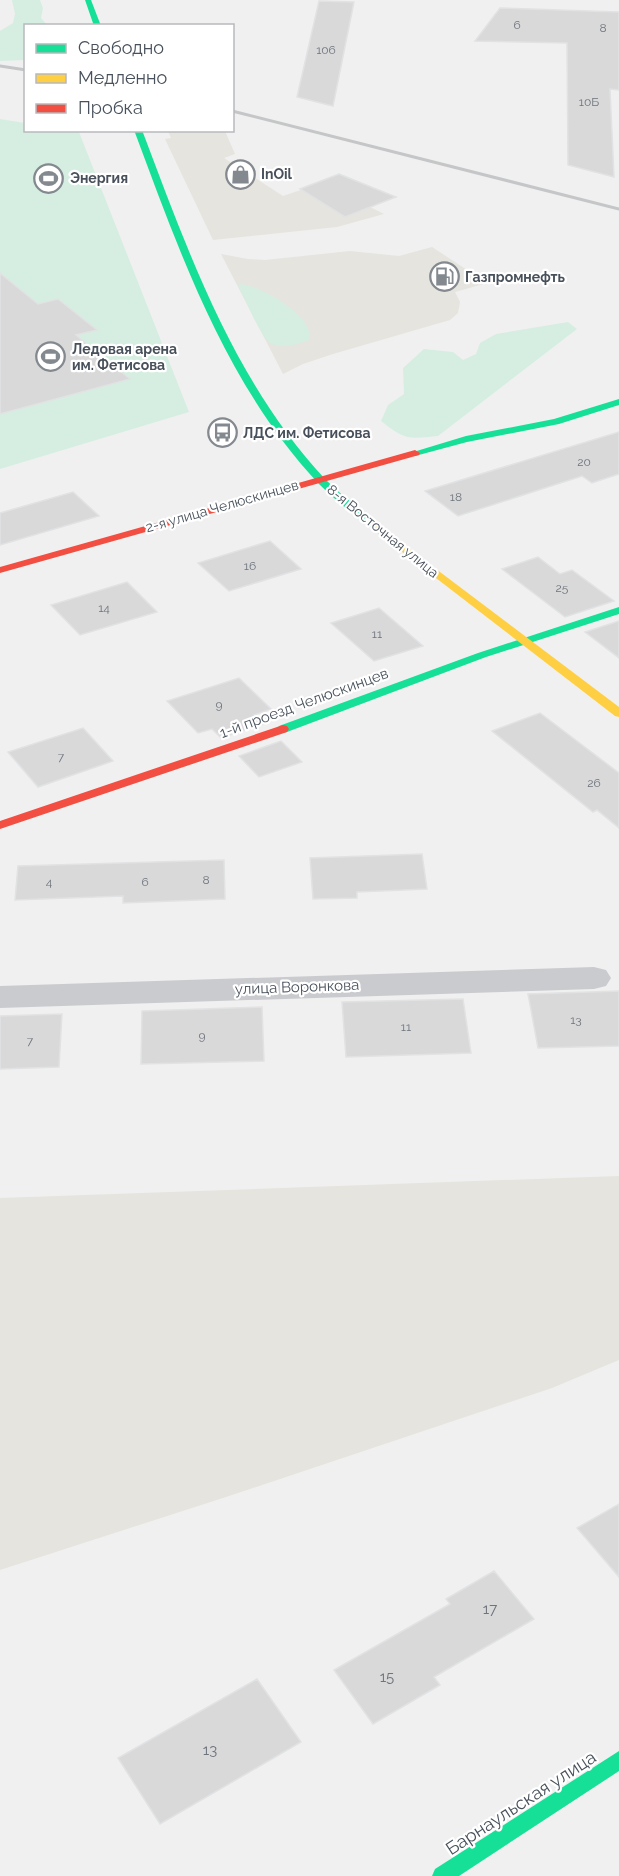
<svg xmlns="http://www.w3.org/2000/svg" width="619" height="1876" viewBox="0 0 619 1876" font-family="Raleway,sans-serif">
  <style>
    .commercial { fill: #e5e4de }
    .green { fill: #d6eee1 }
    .building { fill: #d9d9da; stroke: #e1e2e3; stroke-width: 1.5 }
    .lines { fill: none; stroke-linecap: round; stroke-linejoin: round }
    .street { fill: #cacbce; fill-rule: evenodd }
    .fast { fill: #16e098; fill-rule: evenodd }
    .slow { fill: #ffcf43; fill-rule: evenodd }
    .jam { fill: #f24e42; fill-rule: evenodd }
    .rail { stroke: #c5c6c8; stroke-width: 3 }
    .labels { text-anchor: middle; stroke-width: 4.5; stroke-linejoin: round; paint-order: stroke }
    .number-label { font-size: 12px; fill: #6d747c }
    .far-poi-label { font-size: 14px; font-weight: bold; fill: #48515b; stroke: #fff; text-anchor: start }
    .far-street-label { font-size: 14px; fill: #48515b; stroke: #fff }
    .street-label { font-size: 15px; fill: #48515b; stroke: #fff }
    .near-number-label { font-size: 15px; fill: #6d747c }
    .near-street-label { font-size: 18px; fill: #48515b; stroke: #fff }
  </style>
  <rect width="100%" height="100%" fill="#f0f0f0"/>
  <!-- commercial -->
  <path class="commercial" d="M168 131H225L235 154 224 158 283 196 339 177 366 205 384 214 337 227 213 240 165 139 171 138Z
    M432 247 487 283 455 292 460 302 458 313 450 320 333 354 303 364 283 374 221 254 248 259 265 260 350 251 399 256Z
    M619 1176V1360L552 1388 226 1497 0 1570V1198Z"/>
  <!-- green -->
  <path class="green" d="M12 0H40L43 8 41 18 47 25 26 26 25 60 0 61V31L13 23 15 14Z
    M0 119 25 123 26 130 79 132 189 412 0 469Z
    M241 284C260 285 317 318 309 340 299 344 278 351 268 341 259 333 245 298 238 286Z
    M568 322 577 329 438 436C408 439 405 440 381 421L388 405 404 394 403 368 424 349 453 352 463 360 476 354 480 343 496 334Z"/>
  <!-- building -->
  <path class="building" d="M319 1 354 2 333 106 297 97Z
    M500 8 619 12V90L610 89 614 177 568 165 567 43 475 41Z
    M339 174 396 197 345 217 300 189Z
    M0 273 38 304 58 299 97 330 76 335 130 379 0 414Z
    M619 432V474L592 483 582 476 458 516 425 491Z
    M73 492 99 516 0 545V513Z
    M270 541 301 569 229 591 198 563Z
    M538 557 560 574 572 570 614 601 565 617 502 569Z
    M127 582 157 612 80 635 51 605Z
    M379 608 423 646 374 661 331 623Z
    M619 621V658L585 632Z
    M239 678 271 709 254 715 264 724 221 738 212 729 198 733 167 701Z
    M540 713 619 773V828L597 810 593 812 492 731Z
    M83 728 113 761 38 787 8 752Z
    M281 741 302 762 259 777 239 756Z
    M422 854 427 889 357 892V898L313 899 310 858Z
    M224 860 225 899 123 903V896L15 900 18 866Z
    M619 991V1046L538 1048 528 994Z
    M463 999 471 1053 346 1057 342 1002Z
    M262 1007 264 1061 141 1064 142 1011Z
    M62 1014 59 1067 0 1069V1016Z
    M619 1504V1577L577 1528Z
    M494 1571 534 1619 434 1677 440 1685 373 1724 334 1670 450 1604 446 1599Z
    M257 1679 301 1742 160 1824 118 1758Z"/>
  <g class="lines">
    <!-- street -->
    <path class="street" d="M594 967 606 970 611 978 606 986 594 989 0 1008V986Z"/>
    <!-- fast -->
    <path class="fast" d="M85 0H91L101 26H94Z
      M134 130H142C189 254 234 382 326 480 342 496 361 510 379 524V528H371C353 514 335 500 319 484 226 385 181 256 134 130Z
      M619 399V405L559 424 467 442 415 456 410 453 466 436 554 419Z
      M619 607V614L486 657 287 732 283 733 277 729 279 726 478 653Z
      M619 1751V1771L459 1876H432L435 1869Z"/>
    <!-- slow -->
    <path class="slow" d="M375 523 619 707V717L615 716 371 528V524Z"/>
    <!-- jam -->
    <path class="jam" d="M415 450 420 453 419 455 0 573V567Z
      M283 725 287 726 289 729 287 732 0 829V821Z"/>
    <!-- rail -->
    <path class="rail" d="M0 66 26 70
      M232 111 619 209"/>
  </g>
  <!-- icons -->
  <defs>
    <symbol id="shop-ring" viewBox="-11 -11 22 22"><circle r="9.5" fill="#fff" stroke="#83898f" stroke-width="1.5"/><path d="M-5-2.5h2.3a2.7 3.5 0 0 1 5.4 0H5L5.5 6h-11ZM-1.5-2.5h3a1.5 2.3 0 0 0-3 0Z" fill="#83898f"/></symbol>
    <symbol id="stadium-ring" viewBox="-11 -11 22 22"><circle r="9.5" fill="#fff" stroke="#83898f" stroke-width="1.5"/><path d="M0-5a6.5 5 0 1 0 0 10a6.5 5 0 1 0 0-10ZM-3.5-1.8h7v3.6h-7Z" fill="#83898f"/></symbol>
    <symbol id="fuel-ring" viewBox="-11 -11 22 22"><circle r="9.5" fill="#fff" stroke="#83898f" stroke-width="1.5"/><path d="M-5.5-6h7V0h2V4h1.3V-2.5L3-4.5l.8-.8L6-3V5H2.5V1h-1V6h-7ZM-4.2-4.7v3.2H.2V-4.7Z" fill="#83898f"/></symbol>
    <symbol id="bus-ring" viewBox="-11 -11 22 22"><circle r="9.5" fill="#fff" stroke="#83898f" stroke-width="1.5"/><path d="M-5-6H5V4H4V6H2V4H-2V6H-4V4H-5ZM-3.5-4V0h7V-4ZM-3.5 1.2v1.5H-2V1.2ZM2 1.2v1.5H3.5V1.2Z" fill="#83898f"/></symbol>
  </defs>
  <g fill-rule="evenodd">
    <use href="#shop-ring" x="224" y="158" width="33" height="33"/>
    <use href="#stadium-ring" x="32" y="162" width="33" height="33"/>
    <use href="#fuel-ring" x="428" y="260" width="33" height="33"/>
    <use href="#stadium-ring" x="34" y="340" width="33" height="33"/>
    <use href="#bus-ring" x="206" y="416" width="33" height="33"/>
  </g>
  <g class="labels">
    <!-- number labels -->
    <g class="number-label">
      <text x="517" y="29">6</text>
      <text x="603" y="32">8</text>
      <text x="326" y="54">106</text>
      <text x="589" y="106">10Б</text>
      <text x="584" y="466">20</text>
      <text x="456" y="501">18</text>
      <text x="250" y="570">16</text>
      <text x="562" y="592">25</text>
      <text x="104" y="612">14</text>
      <text x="377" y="638">11</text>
      <text x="219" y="709">9</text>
      <text x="61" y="761">7</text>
      <text x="594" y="787">26</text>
      <text x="206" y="884">8</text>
      <text x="49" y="886">4</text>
      <text x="145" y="886">6</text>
      <text x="576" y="1024">13</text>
      <text x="406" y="1031">11</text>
      <text x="202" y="1040">9</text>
      <text x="30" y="1045">7</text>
    </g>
    <!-- far-poi labels -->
    <g class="far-poi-label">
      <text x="261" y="179">InOil</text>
      <text x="70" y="183">Энергия</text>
      <text x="465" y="282">Газпромнефть</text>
      <text x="72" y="354">Ледовая арена<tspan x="72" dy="16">им. Фетисова</tspan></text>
      <text x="243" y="438">ЛДС им. Фетисова</text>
    </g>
    <!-- far-street labels -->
    <g class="far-street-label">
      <text transform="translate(222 506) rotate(-16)" y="5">2-я улица Челюскинцев</text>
      <text transform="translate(383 531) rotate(39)" y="5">8-я Восточная улица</text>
    </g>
    <!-- street labels -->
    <g class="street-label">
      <text transform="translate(304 703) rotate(-20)" y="5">1-й проезд Челюскинцев</text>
      <text transform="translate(297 987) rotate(-2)" y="5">улица Воронкова</text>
    </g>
    <!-- near-number labels -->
    <g class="near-number-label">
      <text x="490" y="1614">17</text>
      <text x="387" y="1682">15</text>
      <text x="210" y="1755">13</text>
    </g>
    <!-- near-street labels -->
    <g class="near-street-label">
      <text transform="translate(521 1803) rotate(-33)" y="6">Барнаульская улица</text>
    </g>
  </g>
  <!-- legend -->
  <rect x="24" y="24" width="210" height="108" fill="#ffffff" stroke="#b6b9bd" stroke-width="1.5"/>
  <rect x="36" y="44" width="30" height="9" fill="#16e098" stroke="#b6b9bd" stroke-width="1.5"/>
  <text x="78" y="54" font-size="18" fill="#48515b">Свободно</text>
  <rect x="36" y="74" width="30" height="9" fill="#ffcf43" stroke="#b6b9bd" stroke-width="1.5"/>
  <text x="78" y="84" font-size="18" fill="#48515b">Медленно</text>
  <rect x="36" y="104" width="30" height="9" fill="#f24e42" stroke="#b6b9bd" stroke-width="1.5"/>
  <text x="78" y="114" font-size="18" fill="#48515b">Пробка</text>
</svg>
